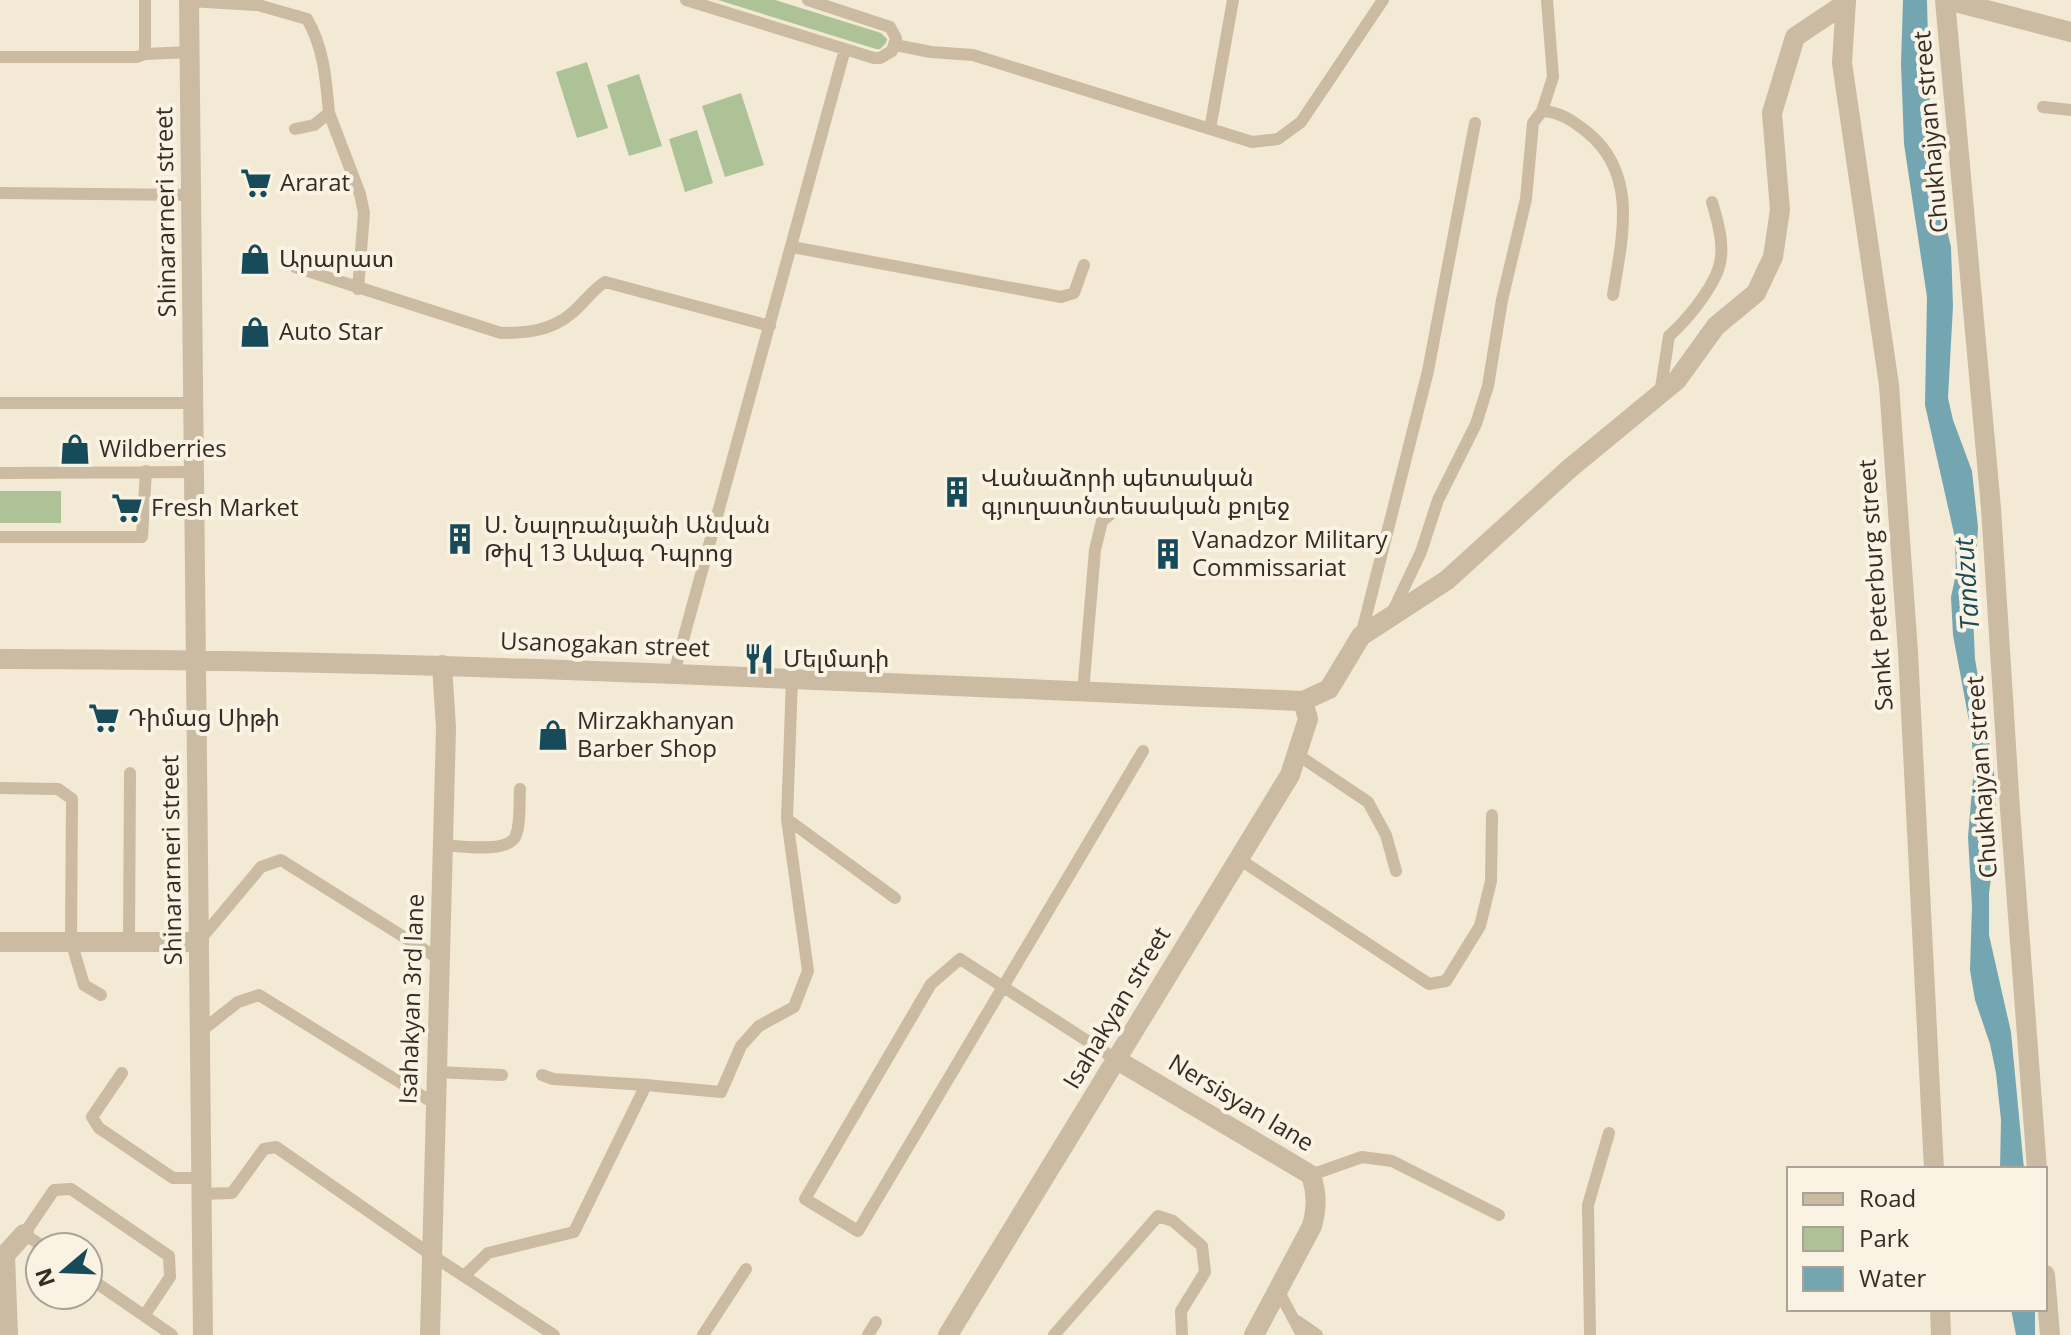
<svg xmlns="http://www.w3.org/2000/svg" width="2071" height="1335" viewBox="0 0 2071 1335" font-family="'Open Sans','Noto Sans Armenian',sans-serif">
  <style>
    .green { fill: #adc296 }
    .water { fill: #74a6b1 }
    .lines { fill: none; stroke-linecap: round; stroke-linejoin: round }
    .service { stroke: #cbbba2; stroke-width: 12 }
    .minor { stroke: #cbbba2; stroke-width: 20 }
    .tertiary { stroke: #cbbba2; stroke-width: 20 }
    .labels { text-anchor: middle; stroke-width: 8; stroke-linejoin: round; paint-order: stroke }
    .street-label { font-size: 24px; fill: #352c25; stroke: #faf3e3 }
    .poi-label { font-size: 24px; fill: #352c25; stroke: #faf3e3; text-anchor: start }
    .water-label { font-size: 26px; font-style: italic; fill: #184b59; stroke: #faf3e3 }
  </style>
  <rect width="100%" height="100%" fill="#f3ead6"/>
  <!-- green -->
  <path class="green" d="M718 0H775L881 33 887 39 886 43 880 49H876Z
    M587 62 608 128 577 138 556 72Z
    M639 74 662 146 629 156 607 85Z
    M741 93 764 165 725 177 702 106Z
    M697 130 713 183 685 192 669 139Z
    M0 491H61V523H0Z"/>
  <!-- water -->
  <path class="water" d="M1903 0H1927L1931 161 1951 247 1953 306 1948 398 1953 420 1972 471 1978 527 1973 615 1975 659 1994 772 1996 806 1995 849 1989 893V935L2011 1032 2024 1169H2000L2001 1120 1996 1073 1990 1044 1975 1000 1970 970 1972 906 1968 837 1973 778 1972 737 1953 635 1951 597 1956 574 1955 538 1925 405 1927 297 1904 144 1901 63Z
    M2011 1309H2035V1335H2016Z"/>
  <g class="lines">
    <!-- service -->
    <path class="service" d="M686 0 874 58H880L892 51 896 38 890 27 808 0
      M189 1 258 5 307 19C324 48 326 80 329 113L314 125 295 129
      M895 45 931 52 973 55 1252 142 1278 139 1301 122 1383 0
      M145 54V0
      M0 57H137L145 54 190 52
      M2043 107 2071 110
      M1542 111 1553 77 1547 0
      M329 113 360 194 364 213 358 289
      M1210 129 1233 0
      M0 193 192 195
      M792 247 1061 297 1074 293 1084 265
      M295 267 501 333C527 333 551 331 572 313 584 303 592 290 605 282L770 326
      M1660 394 1669 336C1686 321 1710 292 1718 270 1726 249 1718 222 1712 202
      M0 403H194
      M0 473 195 472
      M0 537H142L146 471
      M1392 613 1421 552 1438 500 1476 424 1488 386 1502 300 1526 199 1533 123 1542 111C1561 112 1573 121 1587 132 1639 174 1622 238 1613 295
      M1361 636 1428 371 1475 123
      M674 673 845 49
      M1083 692 1095 550 1102 521 1121 506
      M1298 755 1368 802 1386 835 1396 871
      M0 788 58 789 72 799 71 941 84 985 101 995
      M787 819 895 898
      M443 845C459 846 510 854 516 835 521 822 519 803 520 789
      M1239 859 1429 984 1446 981 1480 926 1491 881 1492 815
      M129 941 130 773
      M199 941 261 867 281 860 439 959
      M200 1032 238 1002 259 995 435 1104
      M1117 1060 960 959 931 984 805 1199 858 1231 1143 751
      M436 1072 502 1075
      M122 1073 92 1117 99 1128 173 1178H201
      M542 1075 553 1079 646 1085
      M1311 1175 1362 1157 1392 1161 1499 1215
      M201 1194 232 1193 264 1149 276 1147 430 1254 554 1335
      M44 1247 24 1234 54 1190 71 1189 169 1256 170 1277 144 1316
      M464 1276 488 1253 574 1232 646 1085 721 1092 741 1046 759 1026 794 1007 808 971 787 819 792 679
      M88 1277 172 1335
      M1278 1290 1302 1335
      M1297 1321 1317 1335
      M703 1335 746 1269
      M868 1335 876 1322
      M1054 1335 1158 1216 1173 1221 1202 1246 1205 1272 1181 1311 1182 1335
      M1590 1335 1588 1205 1609 1133"/>
    <!-- minor -->
    <path class="minor" d="M1846 0 1842 63 1889 385 1908 652 1934 1169
      M1945 0 1991 508 2010 809 2037 1169
      M1948 0 2071 32
      M0 942H199
      M1117 1060 1311 1175C1317 1194 1317 1207 1312 1226L1254 1335
      M2045 1275 2050 1335
      M1940 1309 1941 1335
      M8 1335 5 1255 24 1234
      M430 1335 446 728 442 665
      M948 1335 1290 775 1308 719 1303 701 1329 689 1361 636 1447 580 1569 469 1677 380 1716 326 1756 293 1773 257 1780 210 1772 113 1795 37 1846 3"/>
    <!-- tertiary -->
    <path class="tertiary" d="M189 0 203 1335
      M0 659C435 659 869 683 1303 701"/>
  </g>
  <!-- icons -->
  <defs>
    <symbol id="supermarket-bare" viewBox="-9 -9 18 18"><path d="M-6-5.5h2.5l.6 2H6L4.5 2H-2.5L-4.4-4H-6ZM-1.5 3.2a1.3 1.3 0 1 0 .1 0ZM3 3.2a1.3 1.3 0 1 0 .1 0Z" fill="#184b59" stroke="#faf3e3" stroke-width="2.5" paint-order="stroke"/></symbol>
    <symbol id="shop-bare" viewBox="-9 -9 18 18"><path d="M-5-2.5h2.3a2.7 3.5 0 0 1 5.4 0H5L5.5 6h-11ZM-1.5-2.5h3a1.5 2.3 0 0 0-3 0Z" fill="#184b59" stroke="#faf3e3" stroke-width="2.5" paint-order="stroke"/></symbol>
    <symbol id="building-bare" viewBox="-9 -9 18 18"><path d="M-4-6H4V6H1V3H-1V6H-4ZM-2.5-4.3h1.7v1.8h-1.7ZM.8-4.3h1.7v1.8H.8ZM-2.5-1h1.7V.8h-1.7ZM.8-1h1.7V.8H.8Z" fill="#184b59" stroke="#faf3e3" stroke-width="2.5" paint-order="stroke"/></symbol>
    <symbol id="restaurant-bare" viewBox="-9 -9 18 18"><path d="M-5-6h1v4h1v-4h1v4h1v-4h1v5L-1.5 .5V6h-2V.5L-5-1ZM5-6V6H3V1.5H1.5Q1.5-4 5-6Z" fill="#184b59" stroke="#faf3e3" stroke-width="2.5" paint-order="stroke"/></symbol>
  </defs>
  <g fill-rule="evenodd">
    <use href="#supermarket-bare" x="234" y="161" width="44" height="44"/>
    <use href="#shop-bare" x="233" y="237" width="44" height="44"/>
    <use href="#shop-bare" x="233" y="310" width="44" height="44"/>
    <use href="#shop-bare" x="53" y="427" width="44" height="44"/>
    <use href="#building-bare" x="935" y="470" width="44" height="44"/>
    <use href="#supermarket-bare" x="105" y="486" width="44" height="44"/>
    <use href="#building-bare" x="438" y="517" width="44" height="44"/>
    <use href="#building-bare" x="1146" y="532" width="44" height="44"/>
    <use href="#restaurant-bare" x="737" y="637" width="44" height="44"/>
    <use href="#supermarket-bare" x="82" y="696" width="44" height="44"/>
    <use href="#shop-bare" x="531" y="713" width="44" height="44"/>
  </g>
  <g class="labels">
    <!-- street labels -->
    <g class="street-label">
      <text transform="translate(1931 132) rotate(-95)" y="8">Chukhajyan street</text>
      <text transform="translate(166 212) rotate(-91)" y="8">Shinararneri street</text>
      <text transform="translate(1876 585) rotate(-94)" y="8">Sankt Peterburg street</text>
      <text transform="translate(605 645) rotate(2)" y="8">Usanogakan street</text>
      <text transform="translate(1982 777) rotate(-94)" y="8">Chukhajyan street</text>
      <text transform="translate(172 860) rotate(-91)" y="8">Shinararneri street</text>
      <text transform="translate(412 999) rotate(-88)" y="8">Isahakyan 3rd lane</text>
      <text transform="translate(1117 1008) rotate(-59)" y="8">Isahakyan street</text>
      <text transform="translate(1241 1103) rotate(31)" y="8">Nersisyan lane</text>
    </g>
    <!-- poi labels -->
    <g class="poi-label">
      <text x="280" y="191">Ararat</text>
      <text x="279" y="267">Արարատ</text>
      <text x="279" y="340">Auto Star</text>
      <text x="99" y="457">Wildberries</text>
      <text x="981" y="486">Վանաձորի պետական<tspan x="981" dy="28">գյուղատնտեսական քոլեջ</tspan></text>
      <text x="151" y="516">Fresh Market</text>
      <text x="484" y="533">Ս. Նալղռանյանի Անվան<tspan x="484" dy="28">Թիվ 13 Ավագ Դպրոց</tspan></text>
      <text x="1192" y="548">Vanadzor Military<tspan x="1192" dy="28">Commissariat</tspan></text>
      <text x="783" y="667">Մելմադի</text>
      <text x="128" y="726">Դիմաց Սիթի</text>
      <text x="577" y="729">Mirzakhanyan<tspan x="577" dy="28">Barber Shop</tspan></text>
    </g>
    <!-- water labels -->
    <g class="water-label">
      <text transform="translate(1967 584) rotate(-94)" y="9">Tandzut</text>
    </g>
  </g>
  <!-- legend -->
  <rect x="1787" y="1167" width="260" height="144" fill="#faf3e3" stroke="#aba397" stroke-width="2"/>
  <rect x="1803" y="1193" width="40" height="12" fill="#cbbba2" stroke="#aba397" stroke-width="2"/>
  <text x="1859" y="1207" font-size="24" fill="#352c25">Road</text>
  <rect x="1803" y="1227" width="40" height="24" fill="#adc296" stroke="#aba397" stroke-width="2"/>
  <text x="1859" y="1247" font-size="24" fill="#352c25">Park</text>
  <rect x="1803" y="1267" width="40" height="24" fill="#74a6b1" stroke="#aba397" stroke-width="2"/>
  <text x="1859" y="1287" font-size="24" fill="#352c25">Water</text>
  <!-- north arrow -->
  <g transform="translate(64 1271) rotate(251)"><circle r="38" fill="#faf3e3" stroke="#aba397" stroke-width="2"/>
  <path d="M0-6L14 30L0 20L-14 30Z" fill="#184b59"/>
  <text y="-12" font-size="22" font-weight="bold" text-anchor="middle" fill="#352c25">N</text>
  </g>
</svg>
